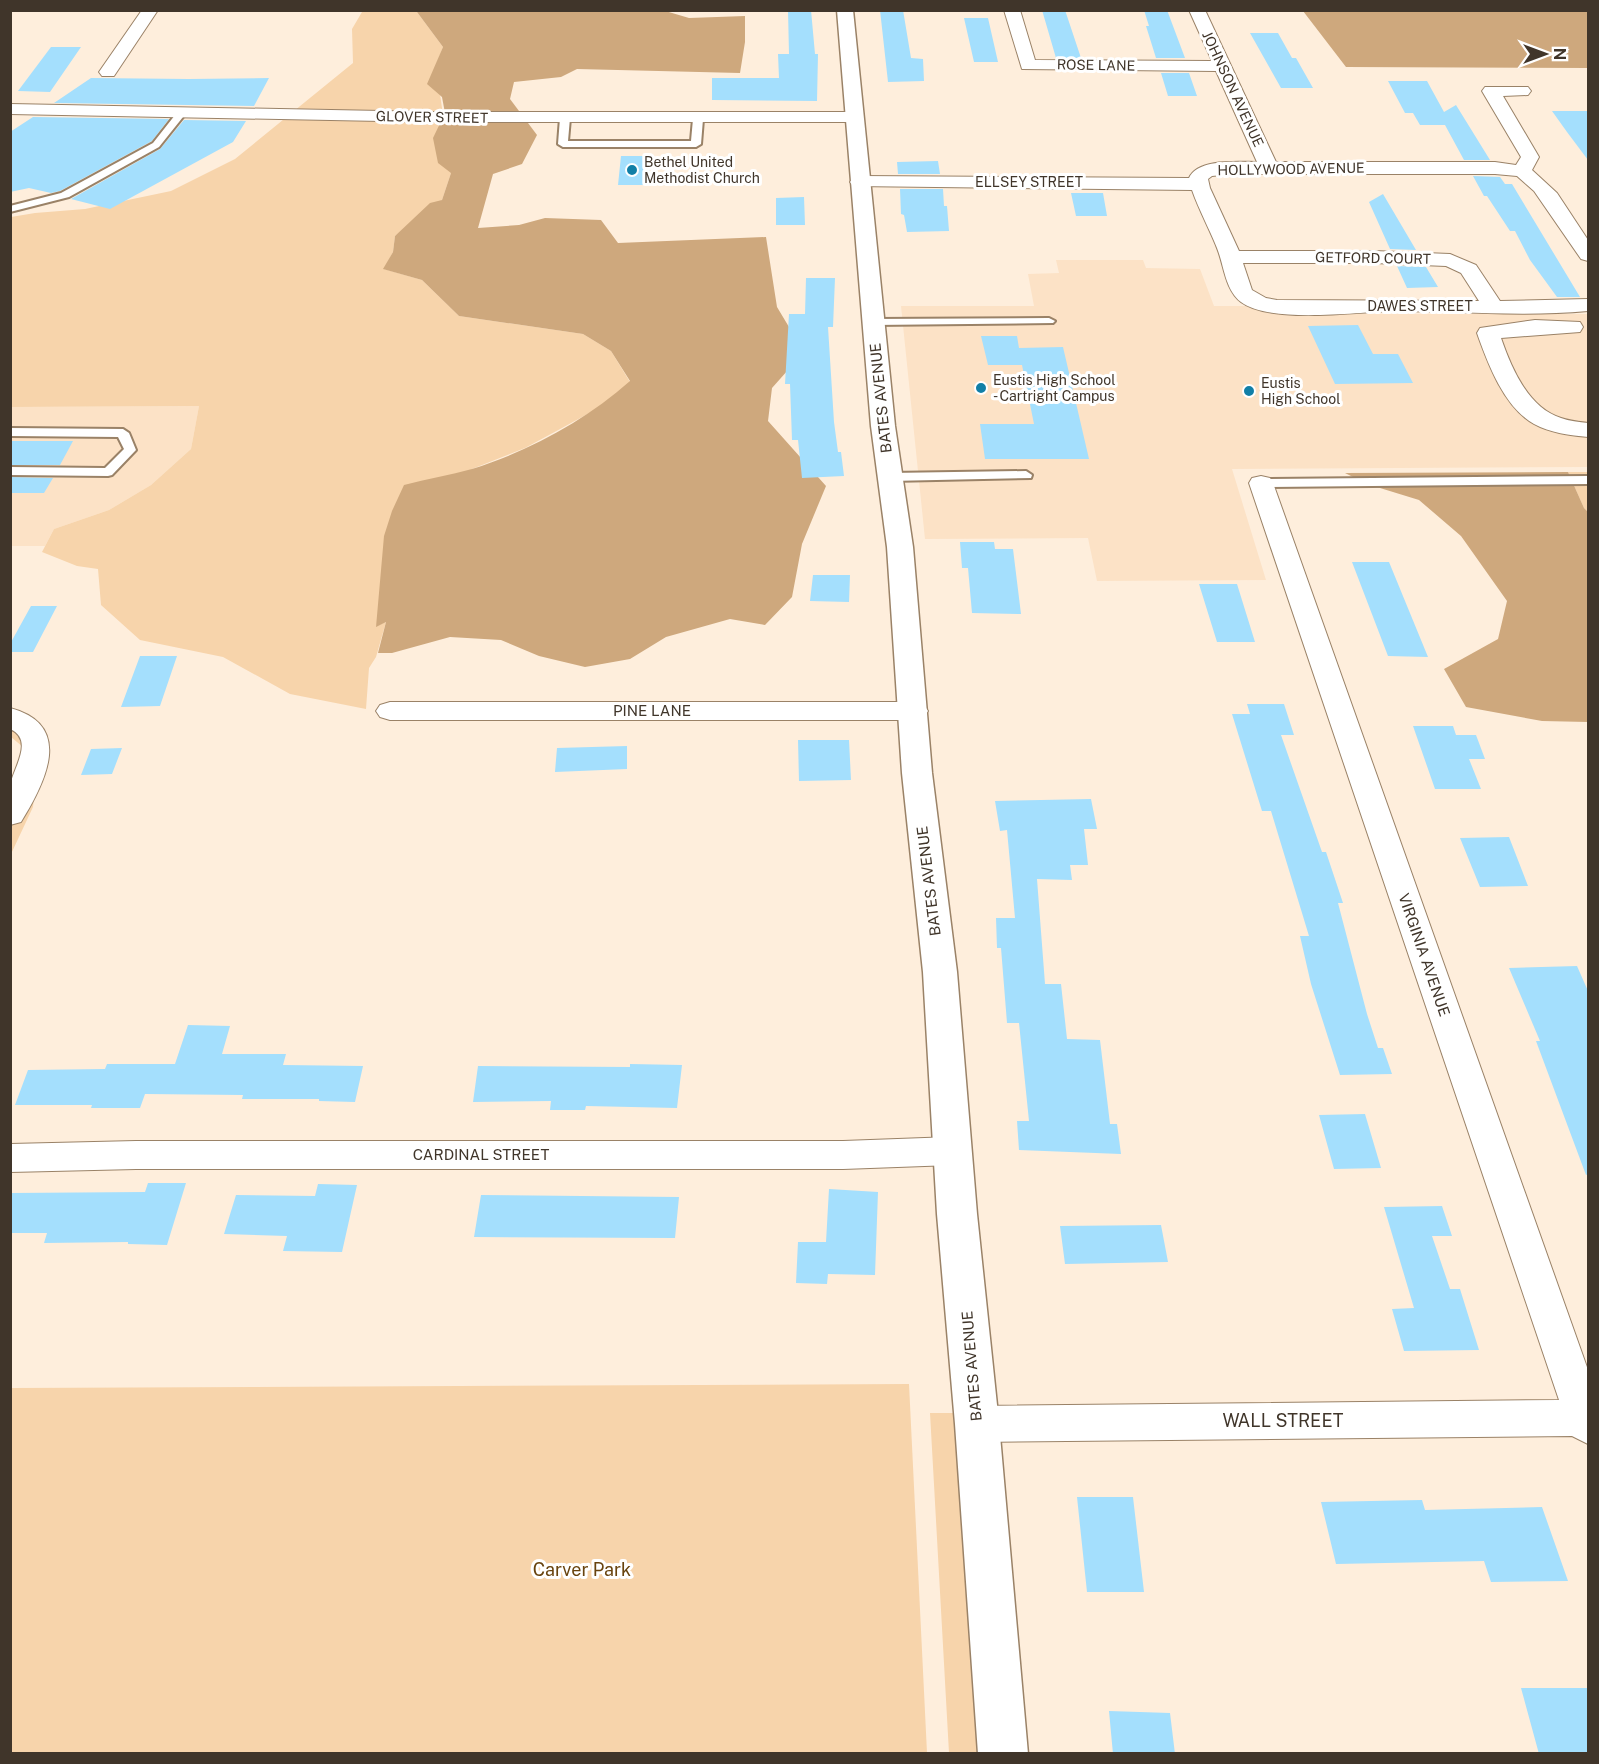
<svg xmlns="http://www.w3.org/2000/svg" width="1599" height="1764" viewBox="0 0 1599 1764" font-family="'Public Sans',sans-serif">
  <style>
    .built { fill: #fce2c6 }
    .green { fill: #f7d4ab }
    .forest { fill: #cea87d }
    .building { fill: #a4dffd }
    .lines { fill: none; stroke-linecap: round; stroke-linejoin: round }
    .service-casing { stroke: #9a8267; stroke-width: 4 }
    .minor-casing { stroke: #9a8267; stroke-width: 2 }
    .tertiary-casing { stroke: #9a8267; stroke-width: 3 }
    .service { fill: #fff; fill-rule: evenodd }
    .minor { fill: #fff; fill-rule: evenodd }
    .tertiary { fill: #fff; fill-rule: evenodd }
    .poi-dot { fill: #117fa7; stroke: #fff; stroke-width: 2 }
    .labels { text-anchor: middle; stroke-width: 6; stroke-linejoin: round; paint-order: stroke }
    .far-street-label { font-size: 14px; fill: #40352a; stroke: #fff }
    .far-poi-label { font-size: 14px; fill: #40352a; stroke: #fff; text-anchor: start }
    .street-label { font-size: 15px; fill: #40352a; stroke: #fff }
    .near-street-label { font-size: 18px; fill: #40352a; stroke: #fff }
    .near-park-label { font-size: 18px; fill: #68430e; stroke: #fff }
  </style>
  <rect width="100%" height="100%" fill="#feeedc"/>
  <!-- built -->
  <path class="built" d="M1056 260H1143L1146 268 1200 269 1214 306H1247L1272 314H1588V467L1232 469 1266 580 1097 581 1088 538 925 539 901 306H1034L1028 274 1059 273Z
    M199 406 191 449 151 485 109 510 54 529 45 546H11V407Z"/>
  <!-- green -->
  <path class="green" d="M406 10 417 12 443 47 436 65 451 173 442 200 395 236 393 252 384 269 422 280 459 316 583 334 611 351 630 382 604 405 562 428 525 448 472 469 376 626 386 622 376 657 369 668 366 709 290 694 223 657 140 640 101 605 98 569 77 566 42 552 54 529 109 510 151 485 191 449 199 406 11 407V217L35 213 85 209 171 191 235 159 353 63 352 29 362 12Z
    M1568 472H1588V512L1584 508Z
    M11 728 39 748 33 807 11 854V782L24 752 23 747 11 737Z
    M909 1384 927 1753H11V1388Z
    M930 1413H954L978 1753H949Z"/>
  <!-- forest -->
  <path class="forest" d="M662 10 689 18 745 16V42L740 73 577 69 561 77 514 82 510 99 537 135 522 164 493 174 478 228 519 225 545 218 601 220 618 243 766 237 777 307 804 352 772 388 768 421 826 486 802 544 792 597 765 625 730 619 666 637 630 659 585 667 539 656 501 640 450 637 392 653H378L386 622 376 627 384 536 392 511 404 485C427 479 450 475 472 469 529 451 585 421 630 381L611 351 583 334 459 316 422 280 383 269 393 252 395 236 430 203 442 200 451 173 438 163 433 138 445 113 442 97 427 84 443 47 417 12 406 11Z
    M1303 11H1588V68L1346 67Z
    M1568 472 1584 508 1588 512V722L1542 721 1466 707 1444 669 1498 639 1507 601 1461 536 1419 500 1367 484 1345 473Z"/>
  <!-- building -->
  <path class="building" d="M788 10H811L815 54H818L817 101 712 100V78H779L778 54H789Z
    M880 10H903L911 58 923 59 924 81 888 82Z
    M1042 10H1065L1081 58H1056Z
    M1144 10H1167L1185 58H1156L1146 26H1149Z
    M964 18H988L998 62H974Z
    M1250 33H1278L1292 58H1296L1313 88H1281Z
    M51 47H81L50 92 18 91Z
    M1161 73H1189L1197 96H1168Z
    M91 78 189 79 269 78 254 106 54 103Z
    M1388 81H1427L1444 112 1456 105 1490 160H1464L1445 125H1420L1413 113H1405Z
    M1552 111H1588V160L1567 132Z
    M33 117 169 119 152 141 60 191 51 193 29 188 10 192V132Z
    M184 120 246 121 233 142 110 209 71 199 160 149Z
    M621 156H651L648 185H618Z
    M938 161 940 174H898L897 162Z
    M1473 176 1500 177 1505 184H1512L1580 297H1557L1530 260 1515 231H1510L1487 196H1484Z
    M900 189H943L944 206H947L949 231 907 232 904 215 901 214Z
    M1071 193H1103L1107 216H1076Z
    M1383 194 1416 250 1390 249 1369 202Z
    M804 197 805 225H776V198Z
    M1397 266 1426 267 1438 287 1407 288Z
    M806 278H835L833 327H828L834 422 838 452H841L844 476 802 478 798 440H792L790 384H785L789 314H805Z
    M1358 325 1373 354H1398L1413 383 1335 384 1308 326Z
    M981 336H1017L1019 348 1063 347 1089 459H985L980 424H1034L1022 365H988Z
    M10 441H73L60 465H10Z
    M10 477 53 478 44 493H10Z
    M960 542H994L995 549H1013L1021 614 972 613 968 568H962Z
    M1352 562H1389L1428 657 1388 656Z
    M813 575H850L849 602 810 601Z
    M1199 584H1237L1255 642H1217Z
    M31 606H57L33 652H10V644Z
    M140 656H177L160 706 121 707Z
    M1247 704H1284L1294 735H1281L1322 852H1326L1343 903H1338L1367 1014 1378 1048H1383L1392 1074 1340 1075 1311 984 1300 936H1309L1271 811H1262L1232 714H1250Z
    M1413 726H1453L1456 735H1476L1485 759H1469L1481 789H1435Z
    M798 740H849L851 780 799 781Z
    M627 746V769L555 772 557 748Z
    M122 748 112 774 81 775 91 749Z
    M1091 799 1097 829H1084L1088 865H1070L1072 880 1037 879 1045 984H1061L1067 1039 1100 1040 1110 1124H1117L1121 1154 1019 1150 1017 1121H1029L1019 1023H1007L1001 948H997L996 918H1015L1007 830 1000 831 995 801Z
    M1509 837 1528 886 1480 887 1460 838Z
    M1577 966 1588 991V1174L1586 1175 1536 1041H1540L1509 968Z
    M188 1025 230 1026 222 1054H286L283 1065 363 1066 355 1102 319 1101V1099H242L243 1095 145 1094 140 1108H91L92 1105H15L28 1070 105 1069 107 1064H175Z
    M630 1064 682 1065 677 1108 586 1106 585 1110H550L551 1101 473 1102 478 1066 630 1067Z
    M1365 1114 1381 1168 1334 1169 1319 1115Z
    M148 1183H186L167 1245 128 1244V1242L44 1243 47 1233H10V1193L145 1192Z
    M318 1184 357 1185 342 1252 283 1251 287 1236 224 1234 236 1195 315 1196Z
    M829 1189 878 1192 875 1275 828 1274 827 1284 796 1283 798 1242H826Z
    M481 1195 679 1197 675 1238 474 1237Z
    M1442 1206 1452 1236H1432L1450 1289H1460L1479 1350 1404 1351 1392 1309 1414 1308 1384 1207Z
    M1161 1225 1168 1262 1065 1264 1060 1226Z
    M1077 1497H1133L1144 1592H1087Z
    M1422 1500 1425 1510 1542 1507 1568 1581 1491 1582 1484 1561 1336 1564 1321 1502Z
    M1521 1688H1588V1754H1539Z
    M1109 1711 1170 1713 1175 1754H1113Z"/>
  <g class="lines">
    <defs>
      <path id="service" d="M182 109 187 112 159 147 69 197 10 212V206L61 193 153 143 179 110Z
        M565 115 570 118 568 141H691L693 119 698 116 703 119 701 144 696 147H563L558 144 560 118Z
        M1049 318 1055 321 1053 323 873 325 867 322 873 319Z
        M10 428 123 429 129 433 136 450 112 475 108 476 10 475V467L105 468 124 449 118 437 10 436Z
        M1026 471 1032 475 1031 478 890 481 884 477 890 473Z
        M1588 476V484L1261 487 1255 483 1261 479Z"/>
      <path id="minor" d="M142 10H158L114 76H102L99 72Z
        M1004 10H1020L1035 60 1212 61 1189 10H1205L1276 162H1495L1516 165 1521 157 1482 91 1485 87H1528L1531 91 1528 95 1503 96 1539 157 1532 170 1557 193 1588 240V261L1581 259 1534 191 1517 176 1495 174H1231L1212 176 1208 179 1210 188 1239 251H1374L1450 254 1476 265 1500 301 1588 299V311C1523 317 1458 311 1393 311 1356 312 1270 324 1241 302 1225 290 1224 265 1217 248 1209 228 1199 210 1192 190L853 186 850 182 853 178 860 176 1189 178C1198 158 1238 162 1257 162L1216 71 1022 69ZM1243 263H1374L1446 266 1461 273 1479 301 1277 300 1266 298 1252 290Z
        M10 104 433 112H854L860 113 863 117 860 121 854 122H433L10 114Z
        M1535 320 1580 322 1583 327 1580 332 1501 338C1511 367 1528 408 1561 418 1569 421 1579 422 1588 423V437C1570 435 1550 433 1534 424 1504 407 1488 364 1477 333L1480 328Z
        M1261 476 1270 478 1273 483 1588 1370V1444L1572 1436 977 1442 962 1437 956 1424 962 1411 977 1406 1559 1400 1249 483 1252 478Z
        M390 702H914L924 705 928 711 924 717 914 720H390L380 717 376 711 380 705Z
        M10 708C75 725 45 783 21 822L10 825C10 812 9 798 10 786 13 768 35 740 10 729Z
        M952 1137 965 1141 970 1151 965 1161 952 1165 843 1169H136L10 1172V1144L136 1141H843Z"/>
      <path id="tertiary" d="M837 10H853L895 426 913 547 932 773 957 972 977 1214 999 1424 1028 1754H978L955 1424 937 1214 923 972 902 773 887 547 871 426Z"/>
    </defs>
    <!-- service casing -->
    <use href="#service" class="service-casing"/>
    <!-- minor casing -->
    <use href="#minor" class="minor-casing"/>
    <!-- tertiary casing -->
    <use href="#tertiary" class="tertiary-casing"/>
    <!-- service -->
    <use href="#service" class="service"/>
    <!-- minor -->
    <use href="#minor" class="minor"/>
    <!-- tertiary -->
    <use href="#tertiary" class="tertiary"/>
  </g>
  <!-- markers -->
  <g class="poi-dot">
    <circle cx="632" cy="170" r="6"/>
    <circle cx="981" cy="388" r="6"/>
    <circle cx="1249" cy="391" r="6"/>
  </g>
  <g class="labels">
    <!-- far-street labels -->
    <g class="far-street-label">
      <text transform="translate(1096 65) rotate(1)" y="5">ROSE LANE</text>
      <text transform="translate(1233 89) rotate(65)" y="5">JOHNSON AVENUE</text>
      <text transform="translate(432 117) rotate(1)" y="5">GLOVER STREET</text>
      <text transform="translate(1291 169) rotate(-1)" y="5">HOLLYWOOD AVENUE</text>
      <text x="1029" y="187">ELLSEY STREET</text>
      <text transform="translate(1373 258) rotate(1)" y="5">GETFORD COURT</text>
      <text x="1420" y="311">DAWES STREET</text>
    </g>
    <!-- far-poi labels -->
    <g class="far-poi-label">
      <text x="644" y="167">Bethel United<tspan x="644" dy="16">Methodist Church</tspan></text>
      <text x="993" y="385">Eustis High School<tspan x="993" dy="16">- Cartright Campus</tspan></text>
      <text x="1261" y="388">Eustis<tspan x="1261" dy="16">High School</tspan></text>
    </g>
    <!-- street labels -->
    <g class="street-label">
      <text transform="translate(881 398) rotate(-96)" y="5">BATES AVENUE</text>
      <text x="652" y="716">PINE LANE</text>
      <text transform="translate(929 881) rotate(-97)" y="5">BATES AVENUE</text>
      <text transform="translate(1424 955) rotate(71)" y="5">VIRGINIA AVENUE</text>
      <text x="481" y="1160">CARDINAL STREET</text>
      <text transform="translate(972 1366) rotate(-95)" y="5">BATES AVENUE</text>
    </g>
    <!-- near-street labels -->
    <g class="near-street-label">
      <text x="1283" y="1427">WALL STREET</text>
    </g>
    <!-- near-park labels -->
    <g class="near-park-label">
      <text x="582" y="1576">Carver Park</text>
    </g>
  </g>
  <!-- border -->
  <rect width="1599" height="1764" fill="none" stroke="#40352a" stroke-width="24"/>
  <!-- north arrow -->
  <g transform="translate(1545 54) rotate(90)" stroke="#ffffff" stroke-width="4.5" paint-order="stroke">
  <path d="M0-4.5L10 22L0 15L-10 22Z" fill="#40352a"/>
  <text y="-9" font-size="16" font-weight="bold" text-anchor="middle" fill="#40352a">N</text>
  </g>
</svg>
